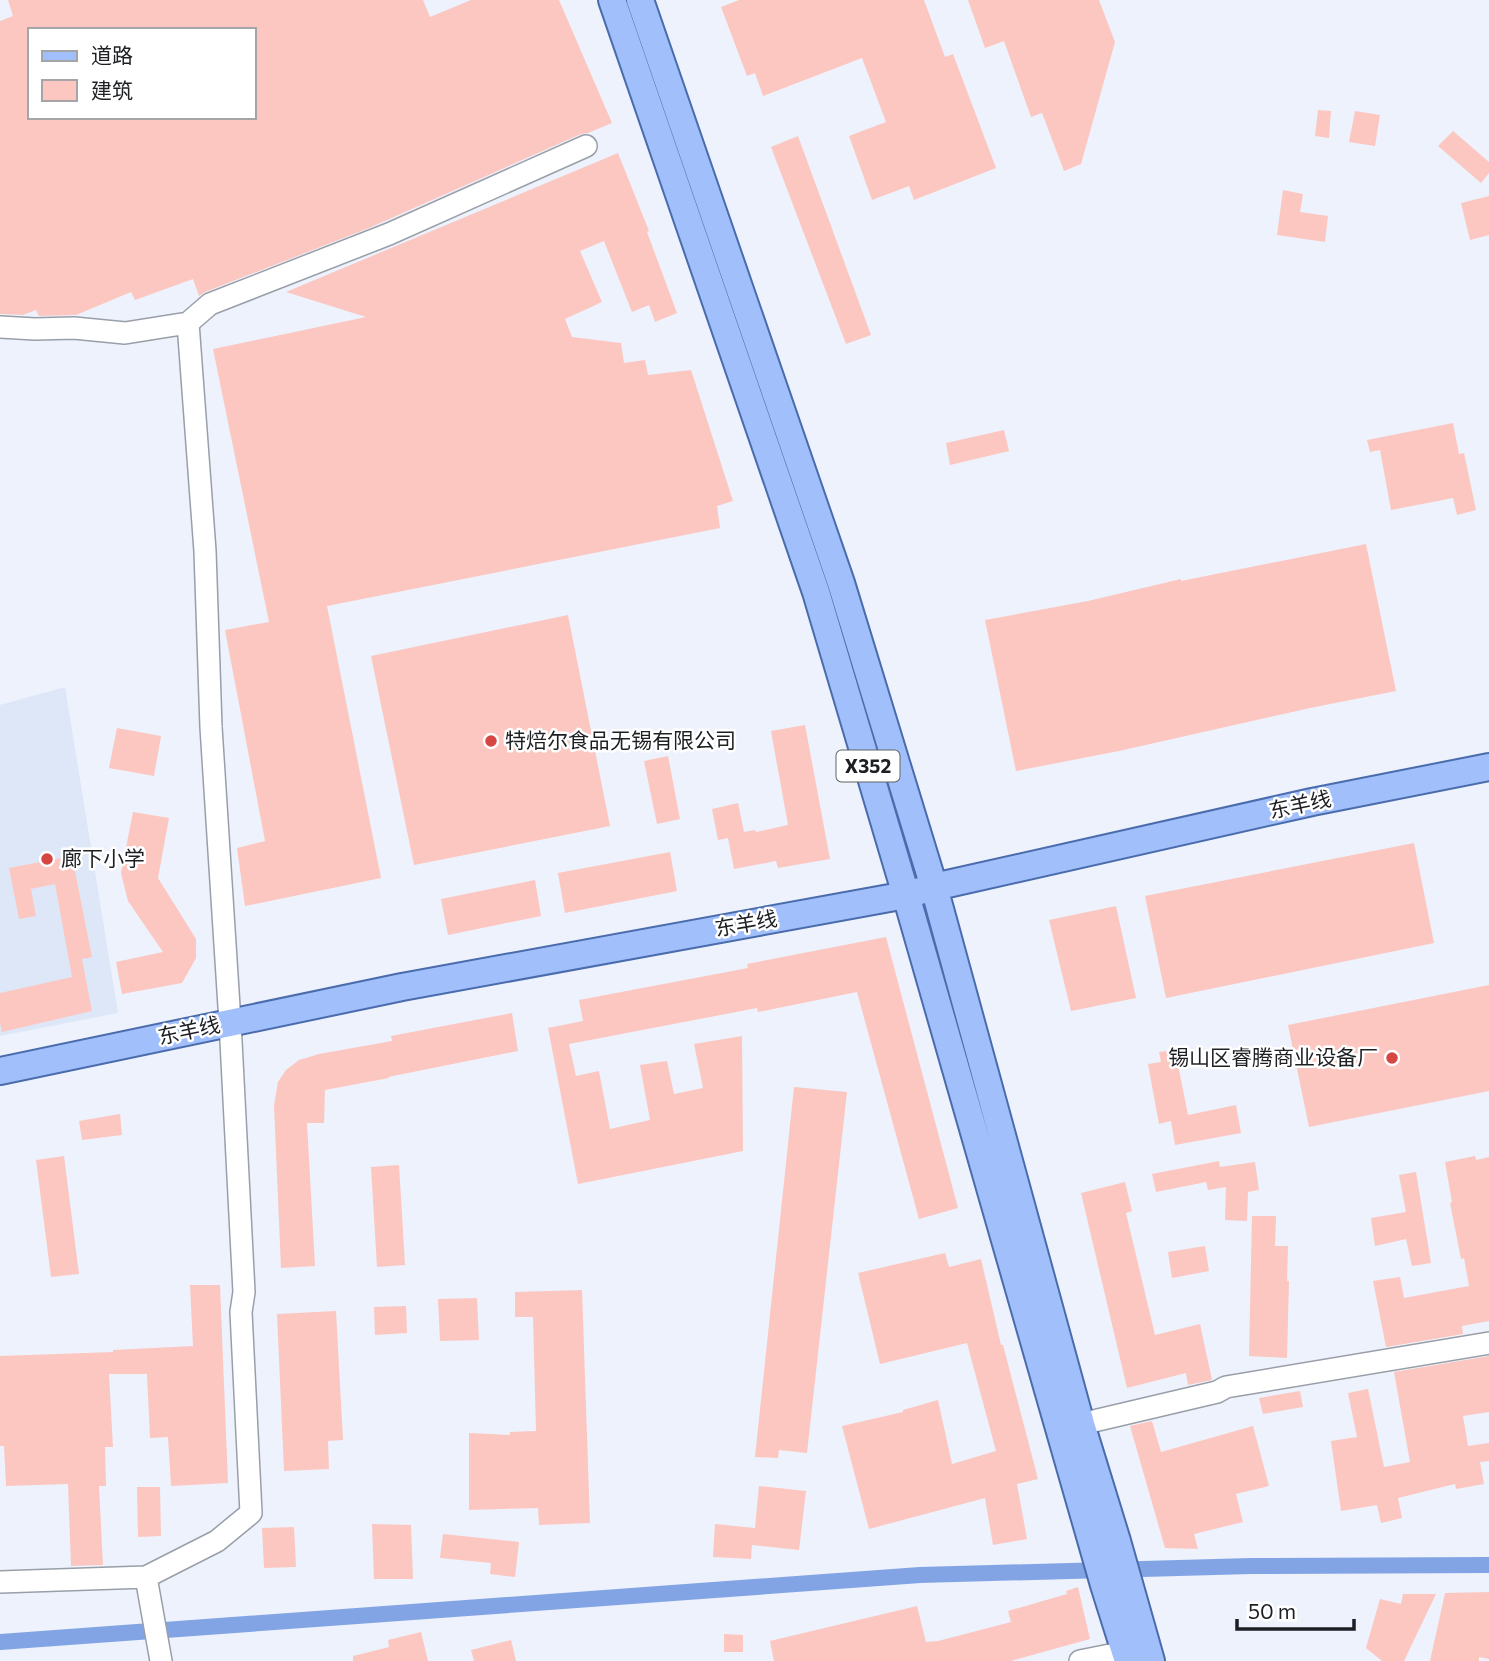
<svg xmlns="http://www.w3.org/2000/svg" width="1489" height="1661" viewBox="0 0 1489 1661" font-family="Commissioner,'Noto Sans SC',sans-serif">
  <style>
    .built { fill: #dee7f8 }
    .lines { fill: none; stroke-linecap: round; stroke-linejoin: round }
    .canal { stroke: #82a4e5; stroke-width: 16 }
    .building { fill: #fcc7c1; fill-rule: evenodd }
    .minor-casing { stroke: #999fa8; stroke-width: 24 }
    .major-casing { stroke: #4a6cad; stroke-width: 30 }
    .minor { stroke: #fff; stroke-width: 21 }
    .major { stroke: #a1bffa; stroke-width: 26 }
    .poi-dot { fill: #d64744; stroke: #fff; stroke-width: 2.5 }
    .labels { text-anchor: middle; stroke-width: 5; stroke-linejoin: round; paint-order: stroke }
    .shield { fill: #fff; stroke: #616265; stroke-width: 2 }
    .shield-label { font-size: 19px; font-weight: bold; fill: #1d1f23 }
    .poi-label { font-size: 21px; fill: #1d1f23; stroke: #fff; text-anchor: start }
    .street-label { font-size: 21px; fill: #1d1f23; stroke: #fff }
  </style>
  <rect width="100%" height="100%" fill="#edf2fc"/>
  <!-- built -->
  <path class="built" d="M65 687 118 1013 0 1036V705Z"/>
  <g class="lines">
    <!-- canal -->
    <path class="canal" d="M0 1642 920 1575 1251 1566 1489 1565"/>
  </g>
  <!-- building -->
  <path class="building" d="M8 0H423L430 17 471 0H559L612 123 588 133 581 134 369 228 205 292 199 296 193 279 135 300 131 292 76 315 39 316 36 310 23 315 0 314V21L13 16ZM30 30H254V117H30Z
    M739 0H924L945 57 953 54 996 168 914 200 909 186 872 200 849 136 886 122 862 58 763 96 755 73 747 76 721 7Z
    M968 0H1099L1115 42 1081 164 1064 171 1042 113 1031 117 1004 41 985 48Z
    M1318 110 1331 111 1329 138 1315 136Z
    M1355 111 1380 115 1375 146 1349 142Z
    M1453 131 1489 162V173L1481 183 1438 146Z
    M798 136 871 335 846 344 771 147Z
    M618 153 649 231 647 232 677 313 655 322 649 305 632 312 604 241 580 251 602 302 565 319 572 337 621 343 624 363 645 360 648 375 691 370 733 501 717 506 720 528 327 606 381 878 245 906 237 848 265 841 225 630 269 622 213 349 366 317 286 292Z
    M1283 190 1303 194 1300 212 1328 216 1325 242 1277 235Z
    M1489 196V235L1470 240 1461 203Z
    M1453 423 1459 454 1464 453 1476 510 1457 515 1453 498 1391 510 1380 450 1370 452 1367 440Z
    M1004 430 1009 451 950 465 946 443Z
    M1366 544 1396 691 1310 708 1119 751 1016 771 985 620 1088 601 1181 579V581Z
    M568 615 610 826 414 865 371 656Z
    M805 725 830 859 778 868 776 861 734 869 728 838 718 840 712 809 738 803 744 832 755 830 756 832 788 825 771 731Z
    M117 728 161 736 154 776 109 768Z
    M668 756 680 819 657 824 644 761Z
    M133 812 169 818 158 878 196 939V958L182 983 122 994 116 962 163 952 128 901 121 873Z
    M1414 843 1434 943 1166 998 1145 896Z
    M670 852 677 891 565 913 558 873Z
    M72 856 92 957 82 959 92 1011 2 1032 0 1023V993L72 977 55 884 31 889 36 916 19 919 9 868Z
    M535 880 541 916 448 935 441 899Z
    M1116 906 1136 998 1071 1011 1049 920Z
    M886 937 958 1208 919 1219 857 992 758 1012 757 1008 569 1044 576 1076 599 1071 610 1129 650 1120 640 1065 667 1061 674 1094 703 1088 694 1044 742 1036 743 1151 578 1184 548 1028 583 1021 579 1000 748 968 747 964Z
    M1489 985V1091L1309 1127 1288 1025Z
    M512 1013 518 1051 388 1077 389 1078 325 1090 324 1123H307L315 1266 281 1268 274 1105 278 1082 286 1070 299 1060 319 1054 392 1041 391 1036Z
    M1175 1050 1188 1115 1236 1105 1241 1133 1175 1145 1171 1121 1159 1124 1148 1064 1161 1062 1159 1052Z
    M794 1087 847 1092 807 1453 779 1450 778 1458 755 1457Z
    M120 1114 122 1135 82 1140 79 1121Z
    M64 1156 79 1274 51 1277 36 1160Z
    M1475 1156 1476 1160 1489 1157V1321L1462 1326 1463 1334 1386 1347 1373 1281 1400 1277 1404 1298 1469 1286 1464 1258 1461 1259 1450 1203 1452 1202 1445 1162Z
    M1219 1161 1220 1167 1255 1162 1259 1190 1248 1192 1247 1221 1225 1220 1226 1187 1208 1190 1206 1182 1156 1192 1152 1174Z
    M399 1165 405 1265 377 1267 371 1167Z
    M1416 1172 1431 1263 1412 1266 1406 1239 1375 1246 1371 1218 1406 1212 1399 1175Z
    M1125 1182 1132 1211 1126 1213 1155 1335 1200 1324 1212 1380 1188 1385 1186 1373 1127 1388 1081 1193Z
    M1252 1216H1276L1275 1246H1288L1287 1281H1289L1287 1358 1249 1356Z
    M1205 1246 1209 1271 1172 1278 1168 1252Z
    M945 1253 949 1267 981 1259 1001 1345H1003L1038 1479 1017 1484 1027 1539 993 1545 985 1498 869 1529 842 1426 903 1412V1410L938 1400 952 1464 996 1451 967 1343 880 1364 858 1273Z
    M190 1285H220L228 1483 171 1486 168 1437 150 1438 147 1374H109L113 1447H105L106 1486H99L103 1565 71 1566 68 1484 6 1486 4 1446H0V1356L113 1352V1350L193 1346Z
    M582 1290 590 1523 539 1525 538 1508 469 1510V1433L510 1435V1432L536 1431 533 1317H515V1292Z
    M477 1298 479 1340 440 1341 438 1299Z
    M406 1306 407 1333 375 1335 374 1307Z
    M336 1311 343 1440 328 1441 329 1469 284 1471 277 1314Z
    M1489 1356V1412L1463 1416 1468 1446 1489 1443V1461L1480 1462 1484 1484 1456 1489 1455 1484 1398 1498 1402 1518 1381 1523 1377 1505 1341 1511 1331 1441 1357 1437 1348 1393 1368 1389 1384 1467 1410 1462 1394 1372Z
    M1300 1391 1303 1407 1263 1414 1259 1398Z
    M1152 1421 1161 1452 1253 1426 1269 1486 1236 1494 1243 1522 1194 1534 1198 1549 1165 1548 1130 1426Z
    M759 1486 806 1491 799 1550 752 1545 751 1559 713 1557 715 1524 755 1528Z
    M137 1487H160L161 1536 138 1537Z
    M372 1524 411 1525 413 1579H374Z
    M294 1527 296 1567 264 1568 262 1528Z
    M443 1534 519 1542 515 1577 490 1574 491 1563 440 1558Z
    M1078 1587 1090 1639 1011 1661H774L770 1641 917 1606 926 1642 938 1641 1011 1622 1008 1611 1067 1594 1066 1591Z
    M1489 1592V1659L1479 1657V1661H1430L1445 1593Z
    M1403 1594H1436L1404 1661H1382L1366 1648 1380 1599 1401 1604Z
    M421 1632 428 1661H353V1656L389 1647 388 1640Z
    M724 1634 743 1635V1652H724Z
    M511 1640 516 1661H474L471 1650Z"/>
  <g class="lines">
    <defs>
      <path id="minor" d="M0 327 35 329 74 328 125 333 188 323 210 304 389 234 586 146
        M1081 1424 1217 1392 1226 1387 1489 1343
        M146 1577 161 1661
        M0 1582 146 1577 217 1541 251 1513 241 1312 244 1292 230 1022 211 727 205 551 188 323
        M1080 1661 1125 1652"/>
      <path id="major" d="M612 0 816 592 906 895 1104 1585 1128 1661
        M640 0 841 583 934 887 1081 1424 1117 1541 1151 1661
        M0 1071 402 987 906 895 934 887 1312 802 1489 767"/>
    </defs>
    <!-- minor casing -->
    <use href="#minor" class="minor-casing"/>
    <!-- major casing -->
    <use href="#major" class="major-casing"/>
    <!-- minor -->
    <use href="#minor" class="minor"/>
    <!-- major -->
    <use href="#major" class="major"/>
  </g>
  <!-- markers -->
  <g class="poi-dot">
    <circle cx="491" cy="741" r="7"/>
    <circle cx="47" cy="859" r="7"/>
    <circle cx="1392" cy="1058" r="7"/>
  </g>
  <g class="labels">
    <!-- shield labels -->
    <rect class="shield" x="836.5" y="750.5" width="63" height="31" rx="5"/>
    <g class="shield-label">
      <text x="868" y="773">X352</text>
    </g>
    <!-- poi labels -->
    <g class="poi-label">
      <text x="505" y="748">特焙尔食品无锡有限公司</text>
      <text x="61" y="866">廊下小学</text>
      <text x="1378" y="1065" text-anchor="end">锡山区睿腾商业设备厂</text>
    </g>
    <!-- street labels -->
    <g class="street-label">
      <text transform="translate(1300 805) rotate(-12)" y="7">东羊线</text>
      <text transform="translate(746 924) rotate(-10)" y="7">东羊线</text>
      <text transform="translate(189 1031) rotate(-12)" y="7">东羊线</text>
    </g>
  </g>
  <!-- legend -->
  <rect x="28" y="28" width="228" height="91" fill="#ffffff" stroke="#a5a5a7" stroke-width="2"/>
  <rect x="42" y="51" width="35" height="10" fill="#a1bffa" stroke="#a5a5a7" stroke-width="2"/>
  <text x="91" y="63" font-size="21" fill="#1d1f23">道路</text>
  <rect x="42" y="80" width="35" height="21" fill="#fcc7c1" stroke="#a5a5a7" stroke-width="2"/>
  <text x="91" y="98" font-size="21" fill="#1d1f23">建筑</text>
  <!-- scale -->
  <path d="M1237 1619v10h117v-10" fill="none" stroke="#1d1f23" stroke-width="3.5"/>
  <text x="1248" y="1619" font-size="21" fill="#1d1f23" stroke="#ffffff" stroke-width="5" paint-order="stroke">50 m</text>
</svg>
